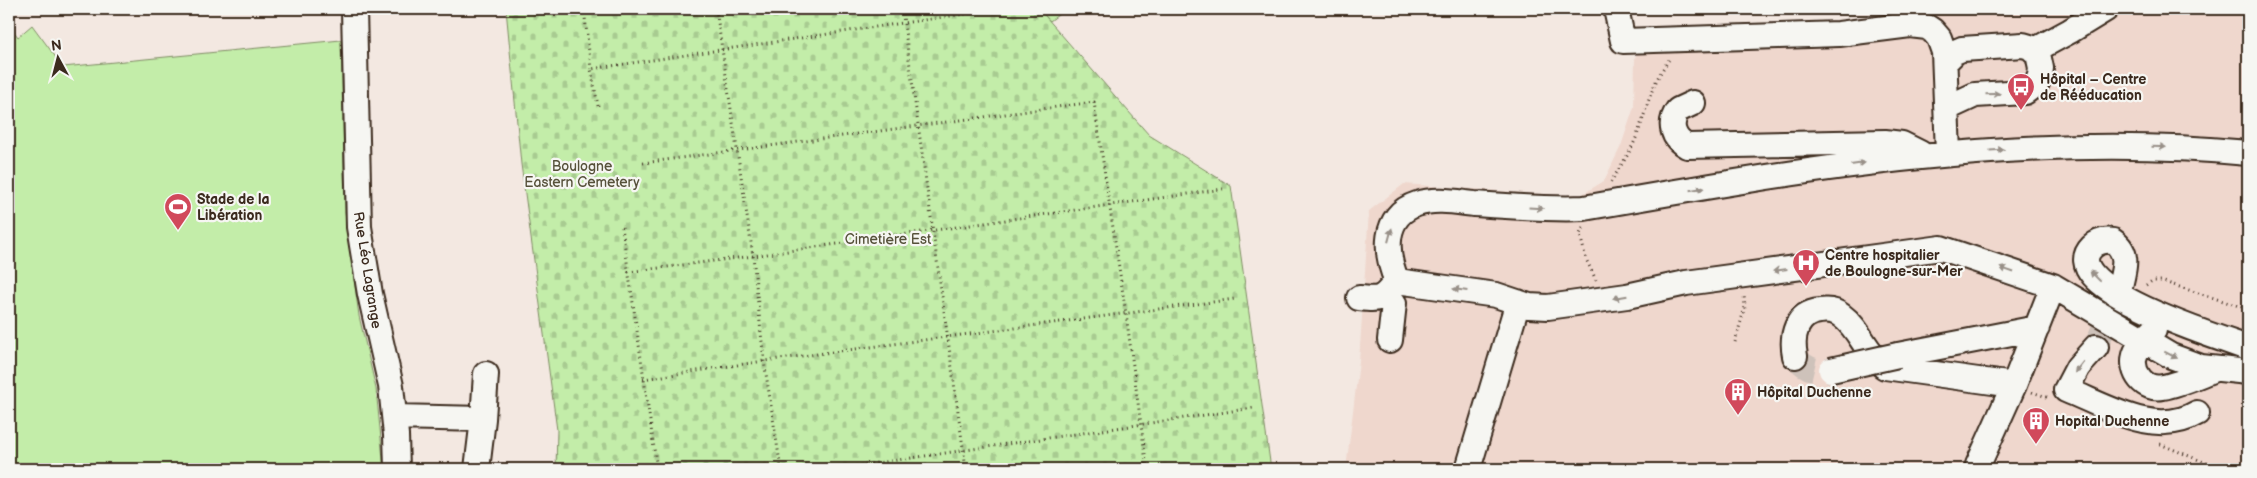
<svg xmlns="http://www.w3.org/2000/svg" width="2257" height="478" viewBox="0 0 2257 478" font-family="'Balsamiq Sans',sans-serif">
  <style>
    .built { fill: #efd7cd }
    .cemetery { fill: url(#cemetery-stones); stroke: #7f8c64 }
    .garden { fill: #c3eda9; stroke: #7f8c64 }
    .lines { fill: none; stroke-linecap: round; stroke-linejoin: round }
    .minor-tunnel { stroke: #cec2ba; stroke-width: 24; stroke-dasharray: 24 12; stroke-linecap: butt }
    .minor-casing { stroke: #3b2a1e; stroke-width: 28 }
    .path { stroke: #3b2a1e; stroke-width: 3; stroke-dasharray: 1 4; stroke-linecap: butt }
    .minor { stroke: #f6f6f2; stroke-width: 24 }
    .minor-bridge-casing { stroke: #3b2a1e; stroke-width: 28; stroke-linecap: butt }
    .minor-bridge { stroke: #f6f6f2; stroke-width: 24 }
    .oneway { fill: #989088 }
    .labels { text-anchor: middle; stroke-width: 4.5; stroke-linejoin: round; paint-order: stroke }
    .poi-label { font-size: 14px; font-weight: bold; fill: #3b2a1e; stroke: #f6f6f2; text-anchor: start }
    .park-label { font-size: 14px; fill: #56513a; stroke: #f6f6f2 }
    .street-label { font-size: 14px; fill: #3b2a1e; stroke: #f6f6f2 }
  </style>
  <defs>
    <pattern id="cemetery-stones" width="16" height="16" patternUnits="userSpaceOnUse" patternTransform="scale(1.25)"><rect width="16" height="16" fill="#c3eda9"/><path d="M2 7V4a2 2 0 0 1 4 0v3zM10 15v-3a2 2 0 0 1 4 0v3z" fill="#a8cb91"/></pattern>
  </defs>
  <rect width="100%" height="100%" fill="#f3e8e1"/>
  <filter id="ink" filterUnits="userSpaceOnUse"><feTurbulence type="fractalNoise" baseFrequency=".02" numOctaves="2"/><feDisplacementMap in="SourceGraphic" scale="10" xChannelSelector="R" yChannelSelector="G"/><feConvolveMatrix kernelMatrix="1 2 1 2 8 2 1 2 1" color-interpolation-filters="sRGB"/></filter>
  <g filter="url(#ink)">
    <!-- built -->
    <path class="built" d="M1926 9H2248V469H1346L1359 362 1369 211 1404 184 1578 197 1604 181 1621 146 1634 107 1635 57 1655 31 1797 29Z"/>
    <!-- cemetery -->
    <path class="cemetery" d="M506 9H1039L1149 135 1231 186 1271 469H556L557 430 521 164Z"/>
    <!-- garden -->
    <path class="garden" d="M1039 9H1066L1050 21Z
      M9 25 18 37 32 25 63 67 341 40 345 212 359 316 376 389 384 469H9Z"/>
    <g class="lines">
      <!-- minor-tunnel -->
      <path class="minor-tunnel" d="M2096 347 2120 286
        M1795 356C1805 369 1815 372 1831 370"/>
      <defs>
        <path id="minor" d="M354 9 359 227 370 294 391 386 396 435 397 469
          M1616 9 1623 41 1839 34 1910 25 1927 27 1933 31 1939 38 1944 52 1948 153
          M2035 50 2070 31 2106 9
          M1946 61 1955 52 1962 49 2023 45 2030 47 2038 54 2041 68 2040 76 2037 83 2025 92 1975 95 1947 108
          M1693 103 1678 110C1668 124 1673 139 1687 146L1885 142 1902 144 1920 153
          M1397 281C1385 254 1382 215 1417 204 1435 198 1456 202 1474 204 1511 206 1548 210 1584 208 1804 169 2025 131 2248 153
          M1397 281 1496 295 1529 306 1548 307 1627 296 1686 283 1941 248 2053 286 2171 356 2201 367 2248 372
          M2120 286C2124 269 2130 253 2113 241 2106 240 2098 241 2092 247 2052 287 2226 340 2248 348
          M1387 294 1394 303 1390 340
          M1359 298C1380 300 1382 300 1395 283
          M2154 330C2147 337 2138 345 2135 355 2130 372 2144 391 2163 387 2180 384 2199 375 2215 369
          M2096 347 2078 367 2066 390C2106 406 2155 438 2197 413
          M1898 355 2037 328
          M1795 356C1791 336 1796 313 1820 311 1827 310 1836 311 1842 316 1860 329 1866 354 1885 367L2014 385
          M395 417 483 419 477 469
          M483 419 486 374
          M1978 465 2014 385 2053 286
          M1468 469 1518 302"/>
      </defs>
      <!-- minor casing -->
      <use href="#minor" class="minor-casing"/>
      <!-- path -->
      <path class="path" d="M584 9 591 69
        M716 9 753 256 764 361 781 469
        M902 9 966 469
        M598 106 591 69 998 9
        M643 163 1094 102 1126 314 1147 469
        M1611 182C1619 168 1630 153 1636 138 1648 108 1649 87 1669 60
        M622 227 657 469
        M1583 228 1580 234 1586 259 1596 280
        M628 272 753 256 1223 189
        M2146 285 2152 281H2161L2248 309
        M1735 342 1745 307 1744 295
        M643 379 764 361 1235 299
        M2032 392 2047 397
        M2160 444 2221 469
        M836 469 1253 408"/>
      <!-- minor -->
      <use href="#minor" class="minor"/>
      <defs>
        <path id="minor-bridge" d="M1831 370 1898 355"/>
      </defs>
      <!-- minor-bridge casing -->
      <use href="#minor-bridge" class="minor-bridge-casing"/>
      <!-- minor-bridge -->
      <use href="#minor-bridge" class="minor-bridge"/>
    </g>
    <!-- one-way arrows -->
    <defs><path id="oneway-solid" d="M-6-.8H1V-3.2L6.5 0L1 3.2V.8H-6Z" transform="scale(1.25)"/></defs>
    <g class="oneway">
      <use href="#oneway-solid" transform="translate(1993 94) rotate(-2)"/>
      <use href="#oneway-solid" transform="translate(2159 147) rotate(2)"/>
      <use href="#oneway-solid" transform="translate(1997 150) rotate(-3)"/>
      <use href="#oneway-solid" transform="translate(1858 164) rotate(-8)"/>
      <use href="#oneway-solid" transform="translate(1697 189) rotate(-9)"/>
      <use href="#oneway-solid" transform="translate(1536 208) rotate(4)"/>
      <use href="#oneway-solid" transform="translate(1390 235) rotate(-75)"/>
      <use href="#oneway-solid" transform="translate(1780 270) rotate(172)"/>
      <use href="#oneway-solid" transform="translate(2007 270) rotate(-161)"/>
      <use href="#oneway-solid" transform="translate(2095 276) rotate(-135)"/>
      <use href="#oneway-solid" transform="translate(1460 290) rotate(-172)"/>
      <use href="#oneway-solid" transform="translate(1620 297) rotate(170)"/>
      <use href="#oneway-solid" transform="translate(2171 355) rotate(27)"/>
      <use href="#oneway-solid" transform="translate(2079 367) rotate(128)"/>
    </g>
  </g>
  <!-- icons -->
  <defs>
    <symbol id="bus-pin" viewBox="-11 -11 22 30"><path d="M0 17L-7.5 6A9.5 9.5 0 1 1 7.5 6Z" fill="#d1495b" stroke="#f6f6f2"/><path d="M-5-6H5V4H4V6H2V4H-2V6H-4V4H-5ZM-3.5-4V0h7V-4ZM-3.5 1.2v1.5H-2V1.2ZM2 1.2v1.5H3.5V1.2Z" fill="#fff"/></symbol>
    <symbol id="stadium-pin" viewBox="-11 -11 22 30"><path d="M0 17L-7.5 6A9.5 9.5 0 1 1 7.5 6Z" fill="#d1495b" stroke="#f6f6f2"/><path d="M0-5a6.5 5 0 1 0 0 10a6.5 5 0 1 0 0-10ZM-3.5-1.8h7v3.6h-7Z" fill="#fff"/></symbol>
    <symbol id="hospital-pin" viewBox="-11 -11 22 30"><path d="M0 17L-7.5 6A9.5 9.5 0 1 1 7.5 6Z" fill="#d1495b" stroke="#f6f6f2"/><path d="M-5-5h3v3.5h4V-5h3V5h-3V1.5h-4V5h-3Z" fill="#fff"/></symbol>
    <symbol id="building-pin" viewBox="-11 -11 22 30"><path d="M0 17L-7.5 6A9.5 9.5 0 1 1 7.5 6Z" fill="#d1495b" stroke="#f6f6f2"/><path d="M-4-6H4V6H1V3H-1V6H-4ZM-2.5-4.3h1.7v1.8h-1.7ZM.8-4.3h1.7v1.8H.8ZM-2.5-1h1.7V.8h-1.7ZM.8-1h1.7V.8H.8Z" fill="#fff"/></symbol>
  </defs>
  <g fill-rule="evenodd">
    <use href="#bus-pin" x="2005" y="71" width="32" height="43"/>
    <use href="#stadium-pin" x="162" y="191" width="32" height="43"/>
    <use href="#hospital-pin" x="1790" y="247" width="32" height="43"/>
    <use href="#building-pin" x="1722" y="376" width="32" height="43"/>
    <use href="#building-pin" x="2020" y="405" width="32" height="43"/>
  </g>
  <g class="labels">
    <!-- poi labels -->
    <g class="poi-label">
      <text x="2040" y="84">Hôpital – Centre<tspan x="2040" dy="16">de Rééducation</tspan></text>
      <text x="197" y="204">Stade de la<tspan x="197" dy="16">Libération</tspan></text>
      <text x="1825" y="260">Centre hospitalier<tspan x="1825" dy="16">de Boulogne-sur-Mer</tspan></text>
      <text x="1757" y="397">Hôpital Duchenne</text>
      <text x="2055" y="426">Hopital Duchenne</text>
    </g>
    <!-- park labels -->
    <g class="park-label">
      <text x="582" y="171">Boulogne<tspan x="582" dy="16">Eastern Cemetery</tspan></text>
      <text x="888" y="244">Cimetière Est</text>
    </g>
    <!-- street labels -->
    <g class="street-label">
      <text transform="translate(368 270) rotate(81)" y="5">Rue Léo Lagrange</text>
    </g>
  </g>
  <!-- margin -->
  <rect width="2257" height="478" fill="none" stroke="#f6f6f2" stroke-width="30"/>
  <rect x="15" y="15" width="2227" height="448" fill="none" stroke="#3b2a1e" stroke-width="2" filter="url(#ink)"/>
  <!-- north arrow -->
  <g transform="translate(58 58) rotate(353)" stroke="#f6f6f2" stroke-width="4" paint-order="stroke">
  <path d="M0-4L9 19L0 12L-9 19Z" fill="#3b2a1e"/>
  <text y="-8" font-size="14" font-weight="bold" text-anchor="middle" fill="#3b2a1e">N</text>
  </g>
</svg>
